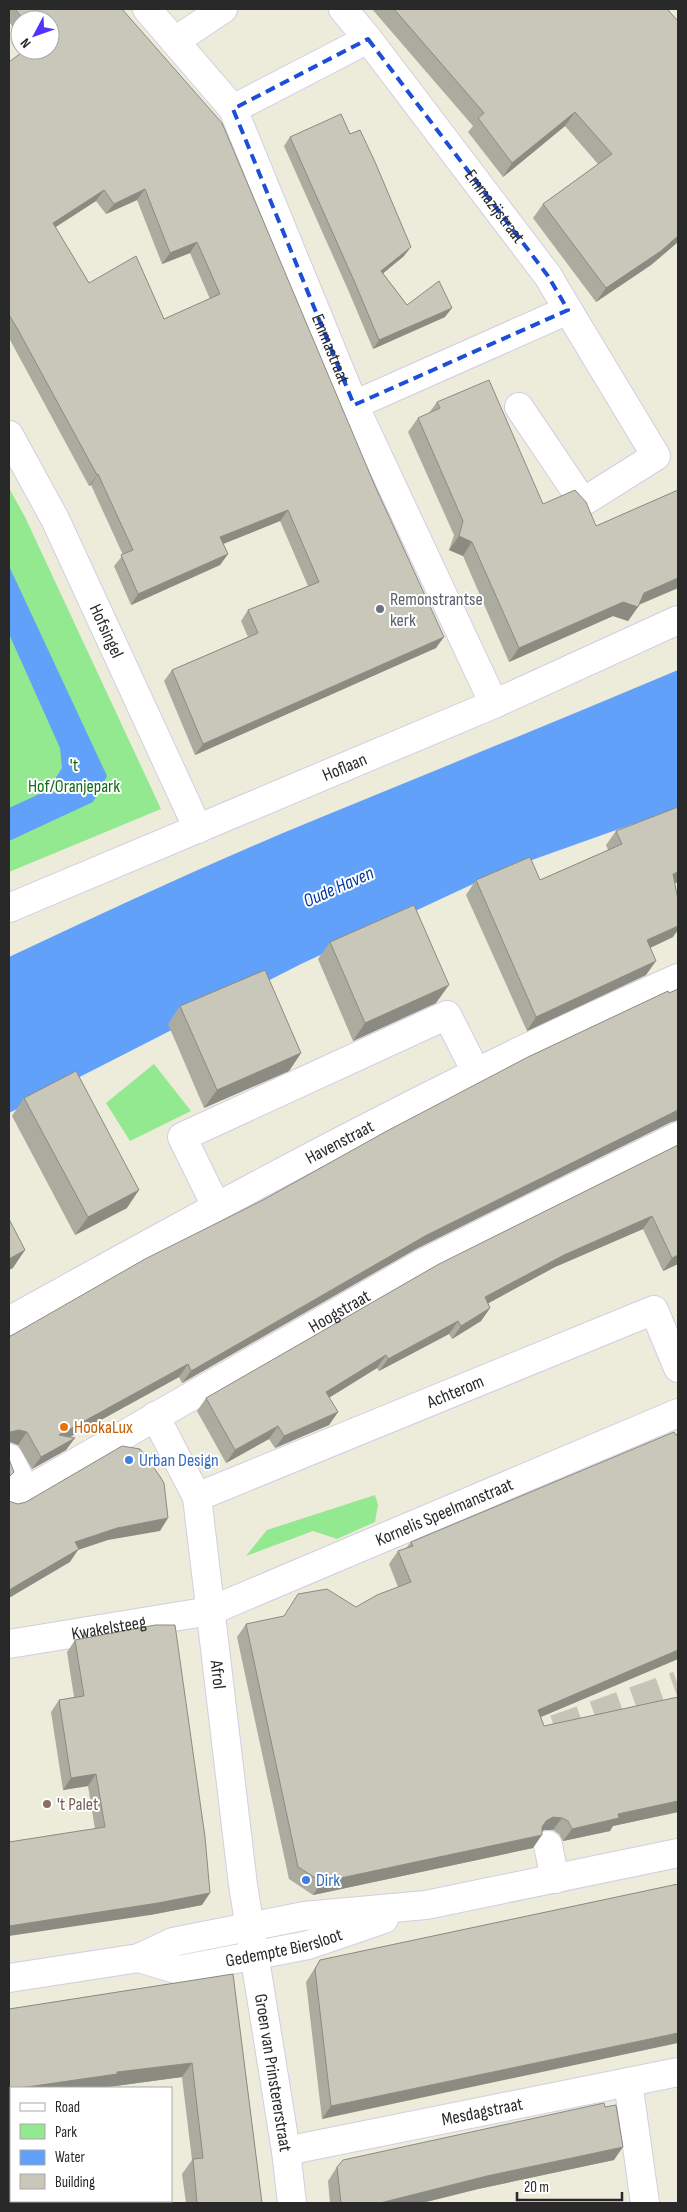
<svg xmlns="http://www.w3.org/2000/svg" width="687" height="2212" viewBox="0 0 687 2212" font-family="'Sofia Sans Condensed',sans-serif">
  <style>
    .green { fill: #92e990 }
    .water { fill: #62a1f9 }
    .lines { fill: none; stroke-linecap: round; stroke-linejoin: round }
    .minor-tunnel { stroke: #c6c4b6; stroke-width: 28; stroke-dasharray: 28 14; stroke-linecap: butt }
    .minor-casing { stroke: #d1cee4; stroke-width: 30 }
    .minor { stroke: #fff; stroke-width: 28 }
    .wall { fill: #acab9f; fill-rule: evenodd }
    .shaded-wall { fill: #8c8b82 }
    .building { fill: #c8c7b9; stroke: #8c8b82; fill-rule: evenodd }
    .marked { fill: none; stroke: #1d4ed8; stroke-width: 4; stroke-dasharray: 10 6; stroke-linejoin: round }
    .worship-dot { fill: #6b7280; stroke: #fff; stroke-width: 2 }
    .food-dot { fill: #e8710a; stroke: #fff; stroke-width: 2 }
    .shop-dot { fill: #3f7fe0; stroke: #fff; stroke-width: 2 }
    .education-dot { fill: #8d6e63; stroke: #fff; stroke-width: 2 }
    .labels { text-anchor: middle; stroke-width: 4; stroke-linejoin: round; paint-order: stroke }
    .street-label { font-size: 18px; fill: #292929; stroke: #fff }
    .worship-label { font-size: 18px; fill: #5b616d; stroke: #fff; text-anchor: start }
    .park-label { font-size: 18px; fill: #136c1d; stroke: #fff }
    .food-label { font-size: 18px; fill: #c56008; stroke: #fff; text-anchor: start }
    .shop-label { font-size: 18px; fill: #366cbe; stroke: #fff; text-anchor: start }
    .education-label { font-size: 18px; fill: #785e54; stroke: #fff; text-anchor: start }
    .water-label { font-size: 19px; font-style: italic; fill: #0239a4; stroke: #fff }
  </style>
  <rect width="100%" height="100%" fill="#edebd9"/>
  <!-- green -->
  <path class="green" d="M9 488 25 517 161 809 9 872Z
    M154 1064 191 1111 130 1141 106 1103Z
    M375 1495 378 1505 375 1522 337 1539 313 1531 246 1556 267 1530Z"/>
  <!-- water -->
  <path class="water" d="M9 566 107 776 93 802 9 841V808L48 790 62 768 60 748 9 634Z
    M678 670V808L501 871 301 964 9 1113V957C109 910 210 863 312 821 434 771 557 721 678 670Z"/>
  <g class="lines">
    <!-- minor-tunnel -->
    <path class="minor-tunnel" d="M555 1729 678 1685"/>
    <defs>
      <g id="minor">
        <path id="s1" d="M147 9 233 109 354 405 494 704"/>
        <path d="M343 9 368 39"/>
        <path d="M175 41 223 9"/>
        <path id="s2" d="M233 109 368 39 548 276 568 310 354 405"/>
        <path d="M519 407 583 502 656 456 568 310"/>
        <path id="s3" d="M9 435 55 519 198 829"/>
        <path id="s4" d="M9 908 494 704 678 620"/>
        <path d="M216 1206 182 1137 447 1015 476 1072"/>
        <path id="s5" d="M9 1321C228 1199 449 1079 678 978"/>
        <path id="s6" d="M155 1416 197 1497 243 1885 286 2151 292 2203"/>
        <path d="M9 1458 26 1491"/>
        <path id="s7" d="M197 1497 654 1310 678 1368"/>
        <path id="s8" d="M9 1501 423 1263 678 1136"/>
        <path id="s9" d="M9 1644 210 1611 678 1413"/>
        <path d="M548 1845 555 1879"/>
        <path id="s10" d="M139 1958 179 1970 308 1945 384 1919"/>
        <path d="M9 1978 139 1958 173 1942 304 1916 426 1905 678 1853"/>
        <path d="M628 2082 645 2203"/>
        <path id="s11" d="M286 2151 678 2072"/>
      </g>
    </defs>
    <!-- minor casing -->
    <use href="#minor" class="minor-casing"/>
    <!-- minor -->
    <use href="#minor" class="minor"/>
  </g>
  <!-- wall -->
  <path class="wall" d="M9 9H122L436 648 195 755 164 681 172 670 248 637 241 621 248 610 308 586 280 521 223 544 228 554 220 565 131 605 114 566 123 555 91 485 89 486 9 338V62L50 50V20H20V35L9 22ZM137 200 162 264 190 253 210 299 164 319 89 283 55 227 96 201 106 214Z
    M372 9H667L678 21V242L651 265 596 302 533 218 543 204 598 164 565 126 503 177 468 132 473 126Z
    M350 134 404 256 383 273 407 305 445 317 373 349 349 292 284 146 290 137Z
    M437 402 543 504 596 526 678 490V588L639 605 628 621 613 616 509 662 463 556 449 550 454 535 408 432 418 418 429 413Z
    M616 831 678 882 675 883 673 937 650 948 646 975 527 1031 466 895 476 880H540L608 850 606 845Z
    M330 942 436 1003 353 1041 318 959Z
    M678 989V1120L671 1122 416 1249 182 1383 179 1377 70 1437 66 1450 32 1469 18 1445 10 1442 9 1443V1337L669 993Z
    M180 1006 301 1053 289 1071 204 1108 168 1024Z
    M24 1098 127 1208 75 1235 12 1116Z
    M678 1145V1264L663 1271 643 1229 555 1267 488 1303 490 1308 481 1321 452 1339 449 1334 379 1371 377 1368 329 1398 338 1412 329 1425 275 1448 269 1439 226 1463 197 1411 206 1398Z
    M411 1542 678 1659 541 1717 544 1726 678 1697V1812L613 1826 610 1831 563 1841 559 1834 553 1830H544L542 1831 533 1848 313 1895 289 1879 237 1637 246 1624 356 1607 398 1587 389 1564 398 1551 406 1548Z
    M75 1640 202 1905 150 1915 95 1829 88 1786 63 1790 51 1712 59 1700 74 1697 67 1652Z
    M678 1884 322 2119 306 1982 320 1960Z
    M233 1974 262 2203H186L182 2174 192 2160 182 2077 108 2087 107 2088H11V2103H9V2009Z
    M9 2142 93 2203H9Z
    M614 2160 478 2189 422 2203H330L328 2181 337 2167Z"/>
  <!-- shaded-wall -->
  <path class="shaded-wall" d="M575 112 565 126 503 177 512 163Z
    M145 189 137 200 106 214 114 204Z
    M104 190 96 201 45 234 53 223Z
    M678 236V242L651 265 596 302 606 288Z
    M197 242 190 253 162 264 170 253Z
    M411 247 404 256 375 280 381 271Z
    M452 308 445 317 373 349 379 340Z
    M98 474 91 485 89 486 97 475Z
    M288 510 280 521 213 548 220 537Z
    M459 536 472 542 463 556 449 550Z
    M228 554 220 565 131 605 138 594Z
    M678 578V588L635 606 638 607 628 621 613 616 509 662 519 648Z
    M444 637 436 648 195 755 203 744Z
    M678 872V882L663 888 673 874Z
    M678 926V930L673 937 637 954 647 940Z
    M656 961 646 975 527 1031 536 1017Z
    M449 985 436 1003 353 1041 365 1023Z
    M301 1053 289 1071 204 1108 217 1090Z
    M678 1110V1120L671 1122 416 1249 182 1383 191 1371 425 1236Z
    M139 1190 127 1208 75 1235 88 1217Z
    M652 1216 643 1229 555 1267 476 1310 485 1297 564 1255Z
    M25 1250 13 1268 9 1270V1259Z
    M678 1255V1264L663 1271 672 1258Z
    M490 1308 481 1321 452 1339 461 1326Z
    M458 1321 449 1334 379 1371 388 1359Z
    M386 1355 377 1368 317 1405 326 1392Z
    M188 1364 179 1377 50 1448 59 1435Z
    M338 1412 329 1425 275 1448 284 1436Z
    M278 1426 269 1439 226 1463 235 1450Z
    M19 1430 27 1432 18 1445 10 1442 9 1443V1433L10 1432Z
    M75 1438 66 1450 32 1469 41 1457Z
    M168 1518 160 1531 108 1540 78 1550 70 1562 9 1598V1590L75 1542 117 1528Z
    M678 1650V1659L529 1722 538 1710Z
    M96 1774 88 1786 63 1790 71 1778Z
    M678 1801V1812L613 1826 610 1831 563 1841 572 1829 618 1814Z
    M553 1817 562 1818 553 1830H544L537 1834 546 1821Z
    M542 1835 533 1848 313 1895 322 1882Z
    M210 1893 202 1905 150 1915 9 1936V1926Z
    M678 2033V2043L322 2119 331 2106Z
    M192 2063 182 2077 108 2087 107 2088H20L117 2072Z
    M9 2090H11V2103H9Z
    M623 2147 614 2160 478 2189 422 2203H380L487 2176Z"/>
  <!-- building -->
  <path class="building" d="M15 9H122L222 123 375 486 444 637 203 744 172 670 258 633 248 610 319 582 288 510 220 537 228 554 138 594 121 555 133 550 98 474 97 475 17 328 9 315V62L25 50H50V20H24ZM145 189 170 253 197 242 220 294 164 319 136 256 89 283 53 223 104 190 114 204Z
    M394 9H667L678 21V236L661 251 606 288 543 204 612 154 575 112 512 163 478 118 484 113Z
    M341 114 350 134 360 130 375 162 411 247 381 271 407 305 439 281 452 308 379 340 355 283 290 137Z
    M489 380 543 504 575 490 586 502 596 526 678 490V578L644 593 638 607 623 602 519 648 472 542 459 536 463 521 418 418 440 408 437 402Z
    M678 807V872L673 874 678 900V926L647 940 656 961 536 1017 476 880 530 857 540 880 622 844 616 831Z
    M414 905 449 985 365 1023 330 942Z
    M265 970 301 1053 217 1090 180 1006Z
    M678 989V1110L425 1236 191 1371 188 1364 59 1435 75 1438 41 1457 27 1432 19 1430 10 1432 9 1433V1337L145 1259 263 1200 385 1132 528 1057 668 991 669 993Z
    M76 1071 139 1190 88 1217 24 1098Z
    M678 1145V1255L672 1258 652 1216 564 1255 485 1297 490 1308 461 1326 458 1321 388 1359 386 1355 326 1392 338 1412 284 1436 278 1426 235 1450 206 1398 439 1264Z
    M9 1219 25 1250 9 1259Z
    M674 1432 676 1435 678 1434V1650L538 1710 544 1726 678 1697V1801L618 1814 619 1818 572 1829 568 1821 562 1818 553 1817 546 1821 542 1827V1835L322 1882 298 1867 246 1624 284 1616 298 1594 327 1589 356 1607 377 1595 411 1582 398 1551 413 1546 411 1542Z
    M122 1446 140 1449 159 1475 164 1483 168 1518 117 1528 75 1542 79 1549 9 1590V1500L11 1502 18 1504 26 1502Z
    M9 1459 14 1472 9 1477Z
    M155 1625H175L205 1837 210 1893 158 1903 9 1926V1842L105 1827 96 1774 71 1778 59 1700 84 1696 75 1640Z
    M678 1884V2033L331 2106 315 1969 320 1960Z
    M233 1974 262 2203H197L193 2159 203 2158 192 2063 117 2072V2074L20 2088H11V2090H9V2009Z
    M604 2103 605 2107 616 2105 623 2147 487 2176 380 2203H341L337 2167 343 2160Z
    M9 2142H11V2201H93V2203H11L9 2187Z"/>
  <!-- marked area -->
  <path class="marked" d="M368 39 548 276 568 310 354 405 233 109Z"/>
  <!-- markers -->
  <circle class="worship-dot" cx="380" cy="609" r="5"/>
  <circle class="food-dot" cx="64" cy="1427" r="5"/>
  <g class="shop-dot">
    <circle cx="129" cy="1460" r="5"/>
    <circle cx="306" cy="1880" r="5"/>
  </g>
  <circle class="education-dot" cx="47" cy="1804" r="5"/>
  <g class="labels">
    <!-- street labels -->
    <g class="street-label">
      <text dy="6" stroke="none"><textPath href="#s2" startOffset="362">Emmazijstraat</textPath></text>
      <text dy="6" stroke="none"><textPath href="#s1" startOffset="391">Emmastraat</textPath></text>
      <text dy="6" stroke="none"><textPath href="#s3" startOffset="219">Hofsingel</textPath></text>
      <text dy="6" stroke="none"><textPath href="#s4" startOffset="364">Hoflaan</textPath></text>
      <text dy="6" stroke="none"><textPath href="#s5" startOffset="376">Havenstraat</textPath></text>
      <text dy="6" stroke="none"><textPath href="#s8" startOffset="381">Hoogstraat</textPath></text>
      <text dy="6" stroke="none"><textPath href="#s7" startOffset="279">Achterom</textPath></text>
      <text dy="6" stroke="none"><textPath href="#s9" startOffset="458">Kornelis Speelmanstraat</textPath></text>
      <text dy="6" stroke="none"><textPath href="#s9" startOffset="101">Kwakelsteeg</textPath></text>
      <text dy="6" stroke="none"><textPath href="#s6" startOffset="270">Afrol</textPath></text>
      <text dy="6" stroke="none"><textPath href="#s10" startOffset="149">Gedempte Biersloot</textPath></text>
      <text dy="6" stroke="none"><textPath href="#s6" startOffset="672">Groen van Prinstererstraat</textPath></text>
      <text dy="6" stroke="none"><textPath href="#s11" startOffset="200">Mesdagstraat</textPath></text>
    </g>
    <!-- worship labels -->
    <g class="worship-label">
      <text x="390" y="605">Remonstrantse<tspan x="390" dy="21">kerk</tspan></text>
    </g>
    <!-- park labels -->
    <g class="park-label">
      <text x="74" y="771">'t<tspan x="74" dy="21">Hof/Oranjepark</tspan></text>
    </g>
    <!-- food labels -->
    <g class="food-label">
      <text x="74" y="1433">HookaLux</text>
    </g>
    <!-- shop labels -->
    <g class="shop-label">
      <text x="139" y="1466">Urban Design</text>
      <text x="316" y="1886">Dirk</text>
    </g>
    <!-- education labels -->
    <g class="education-label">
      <text x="57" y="1810">'t Palet</text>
    </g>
    <!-- water labels -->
    <g class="water-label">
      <text transform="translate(338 886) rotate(-24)" y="7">Oude Haven</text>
    </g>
  </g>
  <!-- border -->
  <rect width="687" height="2212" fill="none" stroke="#292929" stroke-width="20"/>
  <!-- legend -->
  <rect x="10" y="2087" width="162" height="115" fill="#ffffff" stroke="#a9a9a9"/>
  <rect x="20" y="2103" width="25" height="8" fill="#ffffff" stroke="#a9a9a9"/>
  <text x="55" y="2112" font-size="15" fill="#292929">Road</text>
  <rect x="20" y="2124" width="25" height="15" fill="#92e990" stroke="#a9a9a9"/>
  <text x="55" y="2137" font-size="15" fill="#292929">Park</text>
  <rect x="20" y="2150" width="25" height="15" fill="#62a1f9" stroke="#a9a9a9"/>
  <text x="55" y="2162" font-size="15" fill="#292929">Water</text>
  <rect x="20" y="2174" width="25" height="15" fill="#c8c7b9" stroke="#a9a9a9"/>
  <text x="55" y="2187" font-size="15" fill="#292929">Building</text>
  <!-- north arrow -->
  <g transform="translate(35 35) rotate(229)"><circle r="24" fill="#ffffff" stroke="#a9a9a9"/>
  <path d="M0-4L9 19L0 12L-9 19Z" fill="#4f34ff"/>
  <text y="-8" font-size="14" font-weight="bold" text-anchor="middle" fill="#292929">N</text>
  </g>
  <!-- scale -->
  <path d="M517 2192v8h105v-8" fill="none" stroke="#292929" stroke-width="2.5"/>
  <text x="524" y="2192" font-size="15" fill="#292929" stroke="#ffffff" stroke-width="4" paint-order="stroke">20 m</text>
</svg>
